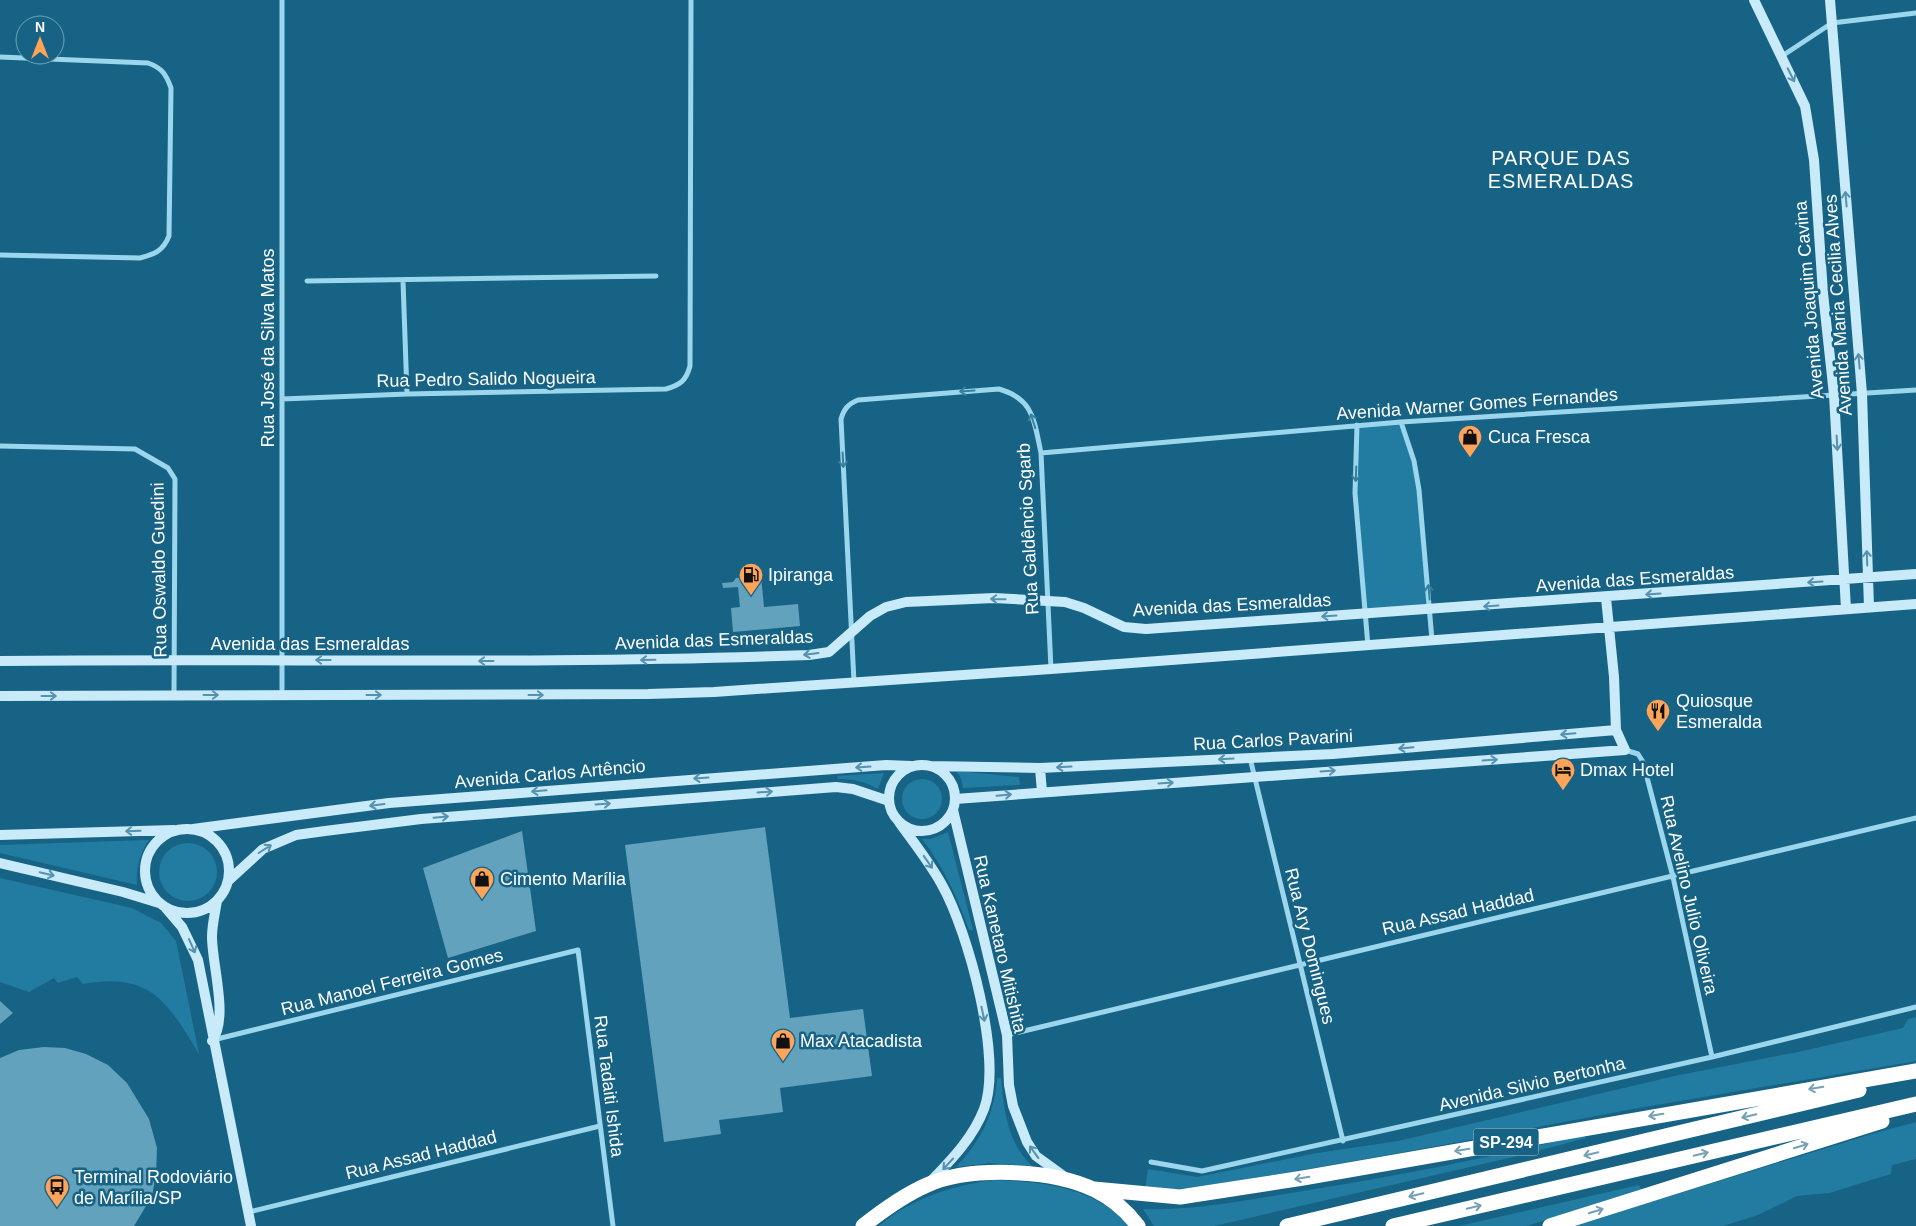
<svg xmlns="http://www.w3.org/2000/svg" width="1916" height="1226" viewBox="0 0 1916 1226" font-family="Helvetica,sans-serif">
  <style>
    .green { fill: #227ca1 }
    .building { fill: #62a2bd }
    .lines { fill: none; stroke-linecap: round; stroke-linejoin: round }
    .street { stroke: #9bd6ed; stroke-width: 5 }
    .secondary { stroke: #c8eaf9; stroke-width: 10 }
    .highway { stroke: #fff; stroke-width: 15 }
    .oneway { stroke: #5592ae }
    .oneway2 { stroke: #38809f }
    .oneway3 { stroke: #74a1b6 }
    .labels { text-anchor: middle; stroke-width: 5; stroke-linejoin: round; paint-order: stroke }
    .shield { fill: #176385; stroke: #b9d0da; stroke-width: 1 }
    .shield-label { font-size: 16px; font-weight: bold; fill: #fff }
    .street-label { font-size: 18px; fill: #fff; stroke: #176385 }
    .poi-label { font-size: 18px; fill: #fff; stroke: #176385; text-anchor: start }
    .quarter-label { font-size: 20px; letter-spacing: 1px; fill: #fff; stroke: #176385 }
  </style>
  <rect width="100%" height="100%" fill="#176385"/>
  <!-- green -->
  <path class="green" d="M1401 422 1419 490 1431 610 1364 614 1355 493 1357 425Z
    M956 771 1019 777 1020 785 963 788 961 778Z
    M884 773 878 789C864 781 853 779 838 779L837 776Z
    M902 799a20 20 0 1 1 40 0a20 20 0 1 1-40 0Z
    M948 832 973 930H969C957 897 944 867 922 839H931Z
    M149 840C139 855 136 867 137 885L0 853V845Z
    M159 872a29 29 0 1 1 58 0a29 29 0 1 1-58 0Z
    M0 878 132 908 161 923 176 941 199 1054C167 1001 150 972 83 984L77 977 58 983 54 978 29 992 0 982Z
    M1916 1017V1061L1633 1109 1405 1152 1203 1187 1174 1189 1145 1188 1148 1169 1197 1177 1317 1153 1398 1141 1679 1075 1798 1052 1903 1028 1908 1019Z
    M997 1078H1001C1004 1110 1007 1142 1032 1166L990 1163 956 1167C980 1142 995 1114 997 1078Z
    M1916 1122V1159L1892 1165 1891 1174 1829 1193 1797 1196 1758 1215 1723 1226H1574L1875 1133Z
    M1583 1135 1586 1138 1522 1155 1214 1226H1154L1143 1209C1195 1211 1246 1200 1297 1192 1393 1177 1488 1158 1583 1135Z
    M993 1180C1041 1181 1097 1188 1129 1226H879C912 1198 951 1186 993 1180Z
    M1639 1185 1641 1189 1527 1226H1459Z"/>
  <!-- building -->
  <path class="building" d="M761 576 764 607 798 604 800 626 733 632 731 608 740 607 738 587 723 588 722 583 733 582 736 578Z
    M765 827 790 1018 863 1009 872 1076 780 1088 783 1112 719 1120 721 1134 664 1142 625 845Z
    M522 831 536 931 448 958 423 868Z
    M0 1001 13 1013 0 1024Z
    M44 1047 65 1048 86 1054 108 1065 127 1083 149 1119 157 1148 156 1175 152 1196 134 1226H0V1058L19 1050Z"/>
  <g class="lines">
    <!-- street -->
    <path class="street" d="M1782 56 1832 23 1916 13
      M0 57 148 63C162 68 166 74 171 88L169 236C163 251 155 254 140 258L0 255
      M307 281 656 276
      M403 281 407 394
      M282 399 407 394 666 389C680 385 686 381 690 366L691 0
      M1401 422 1414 461 1419 490 1432 640
      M1357 425 1355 493 1368 646
      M0 446 135 449 168 468 175 479 174 695
      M1041 453 1401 422 1916 390
      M854 682 841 419C844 409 848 404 858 400L999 389C1034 399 1034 421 1041 453L1051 669
      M282 696V0
      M1625 750 1638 754 1643 762 1673 877 1712 1057
      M1250 758 1343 1141
      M1007 1035C1310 960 1613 892 1916 818
      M213 1040 578 950 613 1226
      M1151 1162 1202 1171 1712 1057 1916 1007
      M249 1212 600 1126"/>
    <!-- secondary -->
    <path class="secondary" d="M1754 0 1805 106 1814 160 1823 293 1834 395 1846 609
      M1830 0 1862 394 1869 607
      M0 661C270 658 539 665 809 655L829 652 870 616 886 607 906 602 994 598 1065 602 1084 608 1124 627 1146 629 1916 574
      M0 696 648 694 714 692 1051 669 1916 604
      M889 798a33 33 0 1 1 66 0a33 33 0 1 1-66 0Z
      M930 766 1040 768 1333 754 1616 730
      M1040 768 1042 792
      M955 799 1625 750 1616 730 1614 677 1606 598
      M953 810 1007 1035 1009 1085 1013 1106 1027 1142 1036 1156 1065 1177
      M899 822C914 843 930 863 942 885 968 931 1003 1059 984 1109 973 1138 951 1160 930 1182
      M193 829 389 803 886 765 911 766
      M145 871a42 42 0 1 1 84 0a42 42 0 1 1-84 0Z
      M0 835 174 830
      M0 863 123 892 159 903
      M228 881 263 849 296 835 325 831 421 819 836 787 853 789 889 801
      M164 906 182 927 198 960 251 1226
      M212 1041C229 1018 212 965 212 937 212 925 215 913 217 901"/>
    <!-- highway -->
    <path class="highway" d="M1094 1189 1180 1197 1303 1178 1916 1071
      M863 1226C882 1211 904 1195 927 1185 970 1166 1052 1169 1095 1190 1113 1199 1126 1210 1138 1226
      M1287 1226 1859 1090
      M1393 1226 1916 1104
      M1550 1226 1882 1121"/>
  </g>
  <!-- one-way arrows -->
  <defs><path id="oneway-shaft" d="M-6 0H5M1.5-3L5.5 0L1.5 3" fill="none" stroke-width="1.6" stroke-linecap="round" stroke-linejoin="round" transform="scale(1.25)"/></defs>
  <g class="oneway">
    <use href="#oneway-shaft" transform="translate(1791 75) rotate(63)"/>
    <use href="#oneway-shaft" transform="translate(1846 199) rotate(-95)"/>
    <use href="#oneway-shaft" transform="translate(1859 361) rotate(-95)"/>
    <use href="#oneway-shaft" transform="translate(1837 443) rotate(87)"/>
    <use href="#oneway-shaft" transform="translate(1867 558) rotate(-92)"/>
    <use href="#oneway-shaft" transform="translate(1815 582) rotate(176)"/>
    <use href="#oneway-shaft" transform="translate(1653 594) rotate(176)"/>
    <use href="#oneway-shaft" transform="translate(998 599) rotate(-179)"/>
    <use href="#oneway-shaft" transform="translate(1491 606) rotate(176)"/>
    <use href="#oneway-shaft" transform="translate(1329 616) rotate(176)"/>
    <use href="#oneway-shaft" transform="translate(811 654) rotate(173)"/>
    <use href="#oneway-shaft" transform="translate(323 660) rotate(-180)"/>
    <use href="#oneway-shaft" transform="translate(648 660) rotate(179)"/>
    <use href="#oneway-shaft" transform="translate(486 661) rotate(-180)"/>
    <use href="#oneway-shaft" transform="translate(211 695)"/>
    <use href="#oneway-shaft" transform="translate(374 695)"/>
    <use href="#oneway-shaft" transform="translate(536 695)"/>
    <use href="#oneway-shaft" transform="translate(49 696)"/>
    <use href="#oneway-shaft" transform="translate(1568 734) rotate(175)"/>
    <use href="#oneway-shaft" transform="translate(1406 748) rotate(175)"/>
    <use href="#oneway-shaft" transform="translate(1226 759) rotate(177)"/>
    <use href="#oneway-shaft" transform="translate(1490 760) rotate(-4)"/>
    <use href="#oneway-shaft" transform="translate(863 767) rotate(176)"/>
    <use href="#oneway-shaft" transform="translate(1064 767) rotate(177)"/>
    <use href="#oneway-shaft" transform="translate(1328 771) rotate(-4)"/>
    <use href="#oneway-shaft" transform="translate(701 778) rotate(176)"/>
    <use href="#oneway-shaft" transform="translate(1166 783) rotate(-4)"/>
    <use href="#oneway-shaft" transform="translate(539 791) rotate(175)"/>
    <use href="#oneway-shaft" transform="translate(765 792) rotate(-4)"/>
    <use href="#oneway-shaft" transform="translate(1004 795) rotate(-5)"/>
    <use href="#oneway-shaft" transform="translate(603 804) rotate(-4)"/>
    <use href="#oneway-shaft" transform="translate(377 805) rotate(173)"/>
    <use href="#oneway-shaft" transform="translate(441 817) rotate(-5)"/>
    <use href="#oneway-shaft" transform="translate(133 831) rotate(178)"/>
    <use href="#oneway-shaft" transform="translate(265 849) rotate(-32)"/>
    <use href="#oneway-shaft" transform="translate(928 862) rotate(55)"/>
    <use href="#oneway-shaft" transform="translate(47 874) rotate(13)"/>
    <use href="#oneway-shaft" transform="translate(192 946) rotate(66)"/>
    <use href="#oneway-shaft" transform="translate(983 1014) rotate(78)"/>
    <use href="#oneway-shaft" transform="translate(1034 1152) rotate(-126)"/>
    <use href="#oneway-shaft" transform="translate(948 1164) rotate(133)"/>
  </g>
  <g class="oneway2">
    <use href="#oneway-shaft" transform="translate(967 391) rotate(176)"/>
    <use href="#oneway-shaft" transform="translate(1033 421) rotate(-108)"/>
    <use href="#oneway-shaft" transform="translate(843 460) rotate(87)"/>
    <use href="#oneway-shaft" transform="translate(1356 474) rotate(92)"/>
    <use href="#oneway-shaft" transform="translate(1429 592) rotate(-95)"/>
  </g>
  <g class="oneway3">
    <use href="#oneway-shaft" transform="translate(1816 1088) rotate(170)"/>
    <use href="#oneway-shaft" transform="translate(1656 1115) rotate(171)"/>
    <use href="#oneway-shaft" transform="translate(1749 1116) rotate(167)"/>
    <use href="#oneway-shaft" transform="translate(1801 1146) rotate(-17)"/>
    <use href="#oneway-shaft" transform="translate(1462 1150) rotate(170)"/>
    <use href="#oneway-shaft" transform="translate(1591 1154) rotate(167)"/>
    <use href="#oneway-shaft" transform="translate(1701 1154) rotate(-13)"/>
    <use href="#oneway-shaft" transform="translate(1302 1178) rotate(171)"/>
    <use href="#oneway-shaft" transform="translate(1416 1195) rotate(167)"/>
    <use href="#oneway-shaft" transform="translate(1474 1207) rotate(-13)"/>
    <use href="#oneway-shaft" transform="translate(1596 1211) rotate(-17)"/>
  </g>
  <!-- icons -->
  <defs>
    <symbol id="shop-pin" viewBox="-11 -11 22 30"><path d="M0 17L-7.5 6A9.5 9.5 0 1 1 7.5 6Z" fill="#ffa458" stroke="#176385"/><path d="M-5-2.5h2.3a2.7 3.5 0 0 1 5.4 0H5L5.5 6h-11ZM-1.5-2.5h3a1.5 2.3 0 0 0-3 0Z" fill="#111"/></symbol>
    <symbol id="fuel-pin" viewBox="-11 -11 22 30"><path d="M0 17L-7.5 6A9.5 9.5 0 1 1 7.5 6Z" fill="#ffa458" stroke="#176385"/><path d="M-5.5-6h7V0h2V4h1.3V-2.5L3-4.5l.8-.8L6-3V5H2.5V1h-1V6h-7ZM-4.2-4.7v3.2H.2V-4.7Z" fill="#111"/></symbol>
    <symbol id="restaurant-pin" viewBox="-11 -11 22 30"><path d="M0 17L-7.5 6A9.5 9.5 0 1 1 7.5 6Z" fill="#ffa458" stroke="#176385"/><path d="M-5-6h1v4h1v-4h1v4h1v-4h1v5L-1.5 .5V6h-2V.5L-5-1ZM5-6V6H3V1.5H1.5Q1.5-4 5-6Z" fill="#111"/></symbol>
    <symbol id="hotel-pin" viewBox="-11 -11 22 30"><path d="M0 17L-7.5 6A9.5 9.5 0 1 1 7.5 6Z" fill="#ffa458" stroke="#176385"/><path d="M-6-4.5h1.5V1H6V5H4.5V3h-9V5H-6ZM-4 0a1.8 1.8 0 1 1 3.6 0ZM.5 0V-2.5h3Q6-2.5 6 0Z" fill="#111"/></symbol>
    <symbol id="bus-pin" viewBox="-11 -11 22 30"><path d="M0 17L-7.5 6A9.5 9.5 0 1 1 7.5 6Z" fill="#ffa458" stroke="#176385"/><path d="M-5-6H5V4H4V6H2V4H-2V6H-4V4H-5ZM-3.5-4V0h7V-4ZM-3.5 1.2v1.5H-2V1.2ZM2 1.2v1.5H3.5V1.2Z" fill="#111"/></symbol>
  </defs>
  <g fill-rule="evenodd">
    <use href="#shop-pin" x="1456" y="423" width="28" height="38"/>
    <use href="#fuel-pin" x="737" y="561" width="28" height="38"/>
    <use href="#restaurant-pin" x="1644" y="697" width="28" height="38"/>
    <use href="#hotel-pin" x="1549" y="756" width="28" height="38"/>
    <use href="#shop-pin" x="468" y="865" width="28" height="38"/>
    <use href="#shop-pin" x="769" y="1027" width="28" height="38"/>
    <use href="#bus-pin" x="43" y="1173" width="28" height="38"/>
  </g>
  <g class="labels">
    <!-- shield labels -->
    <rect class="shield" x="1473.5" y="1128.5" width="65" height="27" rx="4"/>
    <g class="shield-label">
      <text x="1506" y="1148">SP-294</text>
    </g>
    <!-- street labels -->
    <g class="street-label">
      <text transform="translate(1809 300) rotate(-95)" y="6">Avenida Joaquim Cavina</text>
      <text transform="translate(1838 305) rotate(-94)" y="6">Avenida Maria Cecilia Alves</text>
      <text transform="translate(268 348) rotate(-90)" y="6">Rua José da Silva Matos</text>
      <text transform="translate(486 379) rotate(-1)" y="6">Rua Pedro Salido Nogueira</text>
      <text transform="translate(1477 404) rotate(-4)" y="6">Avenida Warner Gomes Fernandes</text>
      <text transform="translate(1028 529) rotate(-93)" y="6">Rua Galdêncio Sgarb</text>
      <text transform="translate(159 570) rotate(-91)" y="6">Rua Oswaldo Guedini</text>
      <text transform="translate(1635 579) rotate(-4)" y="6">Avenida das Esmeraldas</text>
      <text transform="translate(1232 605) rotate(-3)" y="6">Avenida das Esmeraldas</text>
      <text transform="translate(714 640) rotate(-2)" y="6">Avenida das Esmeraldas</text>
      <text x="310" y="650">Avenida das Esmeraldas</text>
      <text transform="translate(1273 740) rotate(-3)" y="6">Rua Carlos Pavarini</text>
      <text transform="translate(550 774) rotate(-5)" y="6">Avenida Carlos Artêncio</text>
      <text transform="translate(1689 895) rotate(77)" y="6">Rua Avelino Julio Oliveira</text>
      <text transform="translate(1458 912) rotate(-13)" y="6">Rua Assad Haddad</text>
      <text transform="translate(1000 944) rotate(77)" y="6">Rua Kanetaro Mitishita</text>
      <text transform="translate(1310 946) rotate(76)" y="6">Rua Ary Domingues</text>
      <text transform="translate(392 982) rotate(-14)" y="6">Rua Manoel Ferreira Gomes</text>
      <text transform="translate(1532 1084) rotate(-13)" y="6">Avenida Silvio Bertonha</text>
      <text transform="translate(609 1086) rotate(83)" y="6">Rua Tadaiti Ishida</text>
      <text transform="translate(421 1155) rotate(-14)" y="6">Rua Assad Haddad</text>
    </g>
    <!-- poi labels -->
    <g class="poi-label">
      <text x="1488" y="443">Cuca Fresca</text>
      <text x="768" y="581">Ipiranga</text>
      <text x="1676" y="707">Quiosque<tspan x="1676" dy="21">Esmeralda</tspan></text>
      <text x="1580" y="776">Dmax Hotel</text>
      <text x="500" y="885">Cimento Marília</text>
      <text x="800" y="1047">Max Atacadista</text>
      <text x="74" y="1183">Terminal Rodoviário<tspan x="74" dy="21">de Marília/SP</tspan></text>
    </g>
    <!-- quarter labels -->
    <g class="quarter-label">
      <text x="1561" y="165">PARQUE DAS<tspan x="1561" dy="23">ESMERALDAS</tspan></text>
    </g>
  </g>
  <!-- north arrow -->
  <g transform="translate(40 40)"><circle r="24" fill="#176385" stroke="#74a1b6"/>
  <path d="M0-4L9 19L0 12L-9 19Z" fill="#ffa458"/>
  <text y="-8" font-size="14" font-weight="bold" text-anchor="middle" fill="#ffffff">N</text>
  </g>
</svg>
